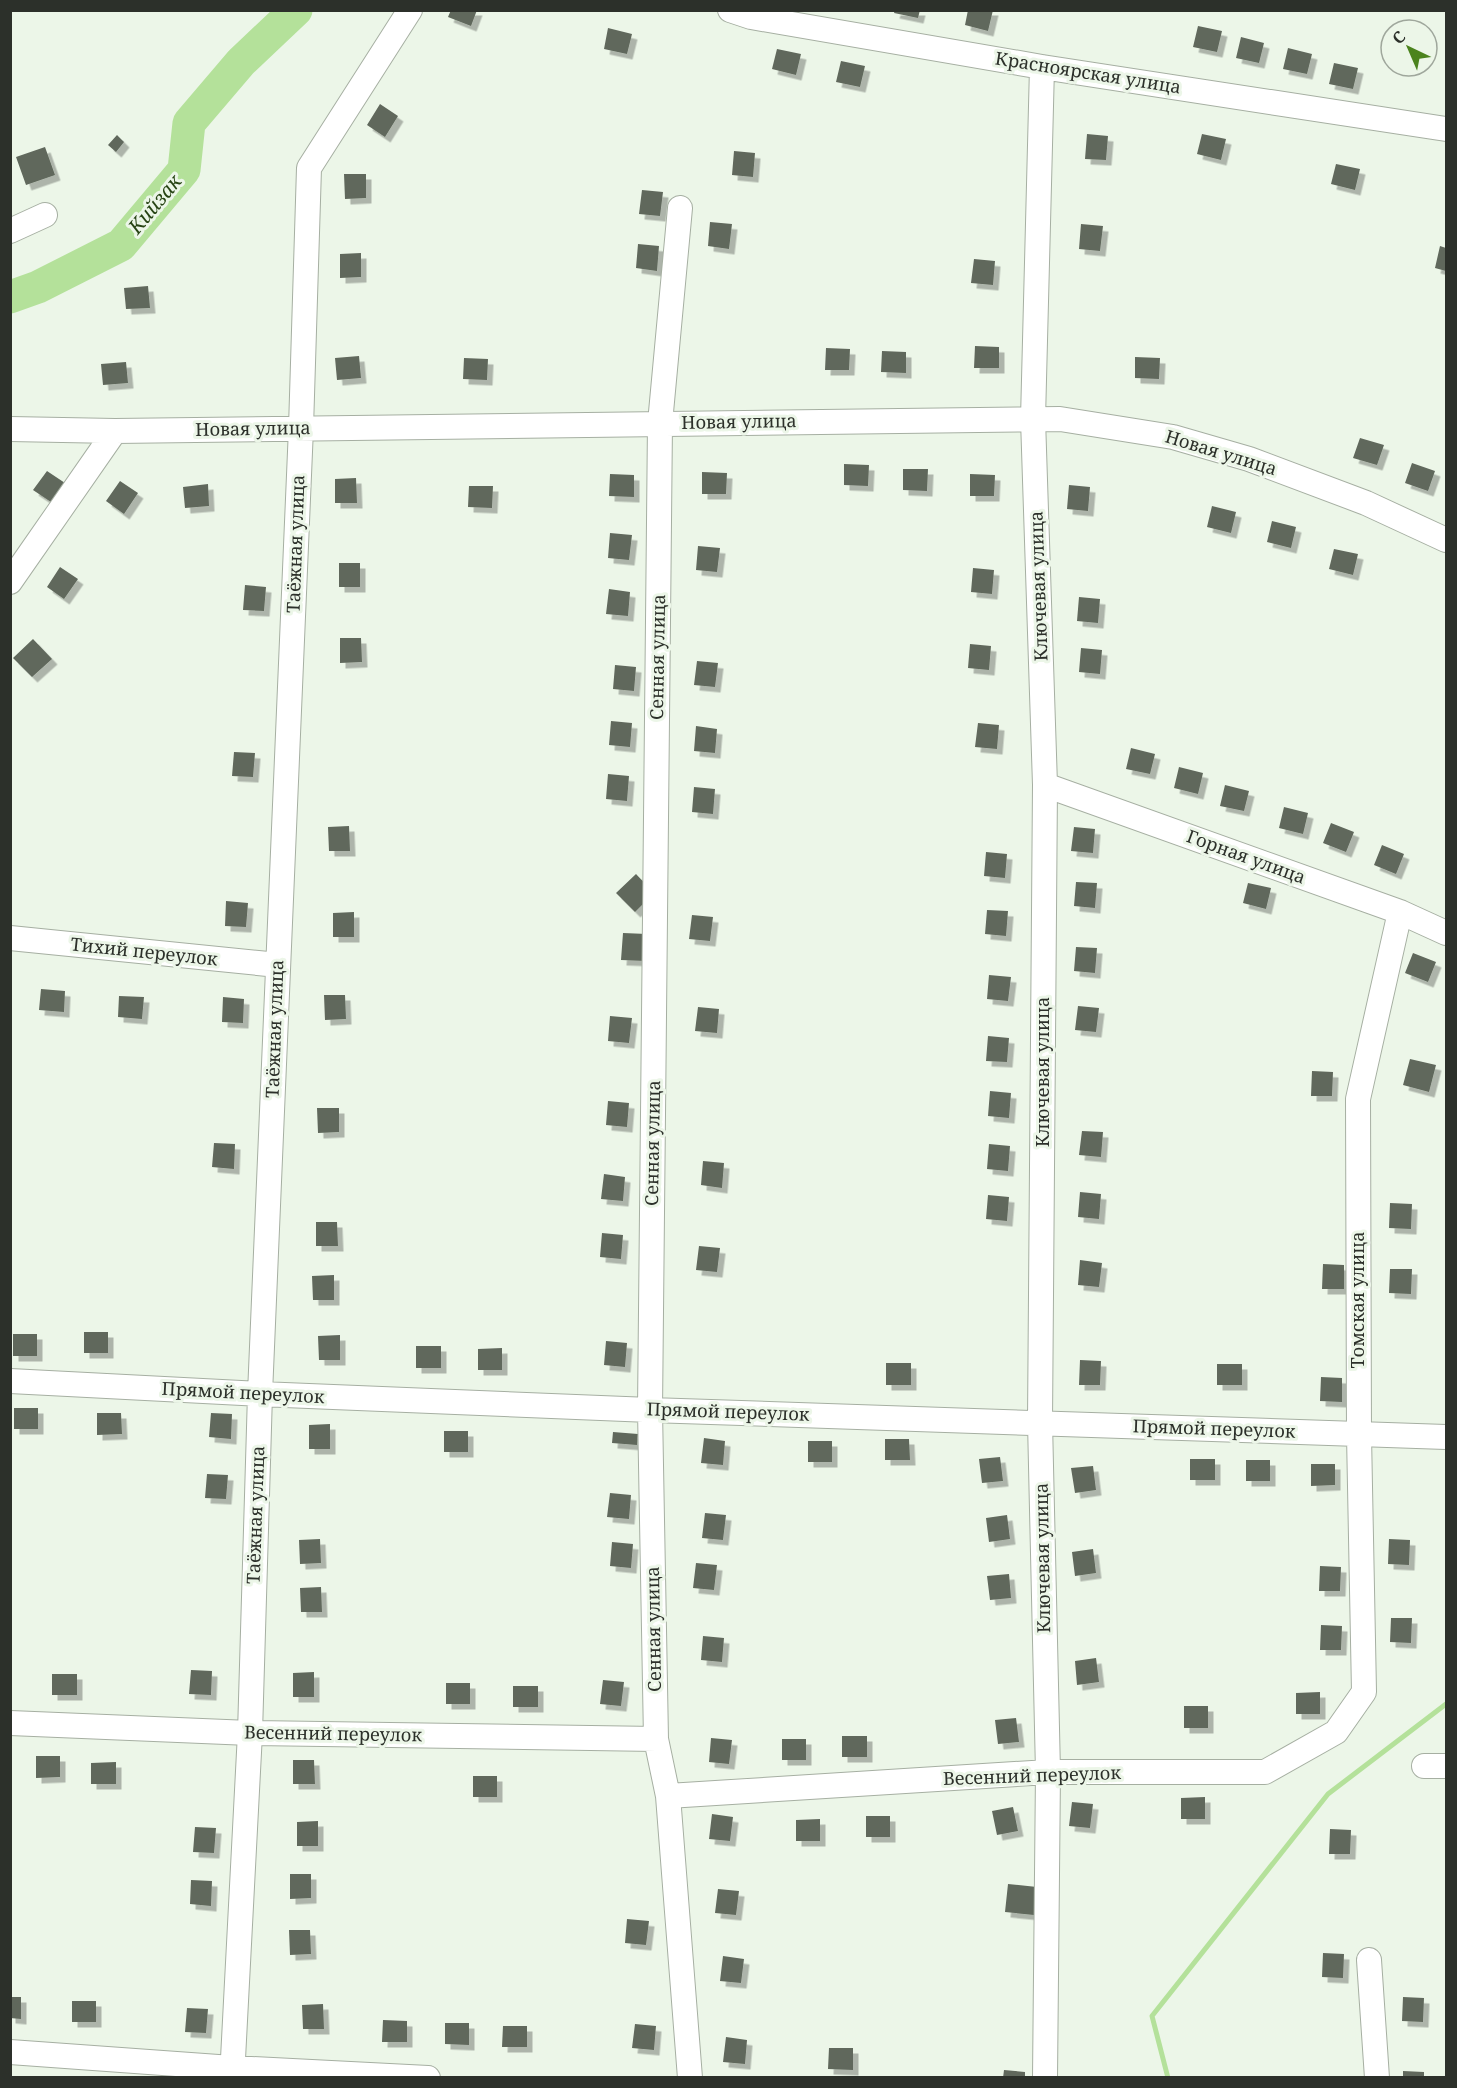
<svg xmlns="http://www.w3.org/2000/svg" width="1457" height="2088" viewBox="0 0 1457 2088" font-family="'Noto Serif',serif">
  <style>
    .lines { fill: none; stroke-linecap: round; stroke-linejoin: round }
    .stream { stroke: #b4e19a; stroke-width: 5 }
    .river { stroke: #b4e19a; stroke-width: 33 }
    .building { fill: #60685c; filter: url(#shadow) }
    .minor-casing { stroke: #a6afa2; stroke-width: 26 }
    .minor { stroke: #fff; stroke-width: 24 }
    .labels { text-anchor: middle; stroke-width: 6; stroke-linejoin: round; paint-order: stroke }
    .street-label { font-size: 18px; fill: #2c302a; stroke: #ecf6e8 }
    .water-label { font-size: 20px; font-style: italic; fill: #274414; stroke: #ecf6e8 }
  </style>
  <defs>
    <filter id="shadow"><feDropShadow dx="5.5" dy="5.5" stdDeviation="0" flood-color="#0004"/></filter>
  </defs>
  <rect width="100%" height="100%" fill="#ecf6e8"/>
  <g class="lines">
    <!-- stream -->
    <path class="stream" d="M1168 2078 1152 2016 1328 1794 1446 1704"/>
    <!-- river -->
    <path class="river" d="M10 297 38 287 121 245 184 170 189 123 241 62 296 10"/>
  </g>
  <!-- building -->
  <path class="building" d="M451 10H477L471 26 448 17Z
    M895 10H920L918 18 894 13Z
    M968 10H993L988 31 965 25Z
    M1198 26 1222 31 1217 52 1193 47Z
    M608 28 632 34 627 54 604 49Z
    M1241 37 1264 43 1259 63 1236 58Z
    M1288 48 1312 54 1307 74 1283 69Z
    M777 49 801 54 796 75 772 69Z
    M841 61 865 66 860 87 836 82Z
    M1334 63 1358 68 1353 89 1329 84Z
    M380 104 398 116 385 137 367 125Z
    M1087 134 1108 136 1106 160 1085 159Z
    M1202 134 1226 139 1221 160 1197 154Z
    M117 135 124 142 116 152 108 145Z
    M45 147 55 175 26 185 16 157Z
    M734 151 755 153 753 177 732 175Z
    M1336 164 1360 169 1355 190 1331 184Z
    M344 174H366V198L345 199Z
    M642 190 663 192 660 216 639 214Z
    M710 222 732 224 729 249 708 246Z
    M1081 224 1103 226 1100 251 1079 249Z
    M638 244 659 246 657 271 636 268Z
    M1440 246 1446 248V271L1435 268Z
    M361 253V277L340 278V254Z
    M974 259 995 261 993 285 971 283Z
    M148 286 150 308 126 309 124 288Z
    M975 346 999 347V368H974Z
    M826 348 850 349 849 370H825Z
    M882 351 906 352V373L881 372Z
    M359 356 361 378 337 380 335 358Z
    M1135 357 1160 358 1159 379 1135 378Z
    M464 358 488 359 487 380 463 379Z
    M126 362 128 383 103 385 101 364Z
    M1360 438 1384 445 1377 465 1353 458Z
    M1412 463 1435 471 1428 491 1405 483Z
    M844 464 869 465 868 486 844 485Z
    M903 469H928L927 491 903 490Z
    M47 471 65 483 51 502 33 490Z
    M702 472 727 473 726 494H702Z
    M610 474 634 475V497L609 496Z
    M970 474 995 475 994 496H970Z
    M356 478 357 503H335V479Z
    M120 481 138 493 124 514 106 501Z
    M208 484 209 506 185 508 183 487Z
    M1069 485 1090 487 1088 511 1067 509Z
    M469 486H493L492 508 468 507Z
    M1212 506 1236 512 1231 533 1207 527Z
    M1272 521 1296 527 1291 548 1267 542Z
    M610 533 632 535 629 560 608 558Z
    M698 546 720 548 717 572 696 570Z
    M1334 549 1358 554 1353 575 1329 569Z
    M339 563H360V587H339Z
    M60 567 78 579 64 599 47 587Z
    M973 568 994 570 992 594 971 592Z
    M245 585 266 587 264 611 243 610Z
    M609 589 630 592 628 616 606 614Z
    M1079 597 1100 599 1098 623 1077 621Z
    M340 638H361L362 662 340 663Z
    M33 639 52 659 32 677 13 658Z
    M970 644 991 646 989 670 968 668Z
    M1081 648 1102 650 1100 674 1079 672Z
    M697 661 718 663 715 687 694 685Z
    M615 665 636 667 634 691 613 689Z
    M611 721 632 723 630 747 609 745Z
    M978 723 999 725 997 749 975 747Z
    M696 726 717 729 715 753 694 751Z
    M1131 748 1155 754 1150 774 1126 769Z
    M234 752 255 753 253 777 232 776Z
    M1179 767 1203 773 1198 794 1174 788Z
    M608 774 629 776 627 801 606 799Z
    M1225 785 1249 791 1244 811 1220 806Z
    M694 787 715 789 713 814 692 812Z
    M1284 807 1308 813 1303 834 1279 828Z
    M1331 823 1354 832 1346 852 1323 843Z
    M349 826 350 851H329L328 827Z
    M1074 827 1095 829 1093 853 1071 851Z
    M1382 845 1404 854 1396 874 1374 865Z
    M986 852 1007 854 1005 878 984 876Z
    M636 874 654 893 635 912 616 893Z
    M1076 882 1097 883 1095 908 1074 906Z
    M1248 883 1271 888 1266 909 1243 903Z
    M226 901 248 903 246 927 225 926Z
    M987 910 1008 911 1006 936 985 934Z
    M354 912V937H333V913Z
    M692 915 713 917 710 941 689 939Z
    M623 933 647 934 646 961 621 960Z
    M1076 947 1097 948 1095 973 1074 971Z
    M1413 953 1436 962 1428 982 1405 973Z
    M989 975 1011 977 1008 1001 987 999Z
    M41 989 65 991 64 1012 39 1010Z
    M324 995H345L346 1019 325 1020Z
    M119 996 144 997 142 1019 118 1017Z
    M223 997 244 999 243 1023 222 1022Z
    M1078 1006 1099 1008 1096 1032 1075 1030Z
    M698 1007 719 1009 717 1033 695 1031Z
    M610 1016 632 1018 629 1043 608 1041Z
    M988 1036 1009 1038 1007 1062 986 1061Z
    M1410 1059 1436 1065 1429 1092 1403 1085Z
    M1312 1071 1333 1072 1332 1096H1311Z
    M990 1091 1011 1093 1009 1118 988 1116Z
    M608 1101 629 1103 627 1127 606 1125Z
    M317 1108H339V1132L318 1133Z
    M1082 1131 1103 1132 1101 1157 1079 1155Z
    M214 1143 235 1144 234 1169 212 1167Z
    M989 1144 1010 1146 1008 1171 987 1169Z
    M703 1161 724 1163 722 1188 701 1185Z
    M604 1174 625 1177 623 1201 601 1199Z
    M1080 1192 1101 1194 1099 1219 1078 1217Z
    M988 1195 1009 1197 1007 1221 986 1219Z
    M1390 1203 1412 1204 1411 1229 1389 1228Z
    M316 1222H337L338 1246H316Z
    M602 1233 623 1235 621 1259 600 1257Z
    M699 1246 720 1248 717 1272 696 1270Z
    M1080 1260 1102 1263 1099 1287 1078 1285Z
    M1323 1264 1344 1265V1289H1322Z
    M1390 1269H1412L1411 1294 1389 1293Z
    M334 1275V1300H313L312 1276Z
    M84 1332H108V1353H84Z
    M13 1334H37V1356H13Z
    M340 1335V1360H319L318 1336Z
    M606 1341 627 1343 625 1367 604 1365Z
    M416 1346H441V1368H416Z
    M502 1348V1370H478V1349Z
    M1080 1360 1101 1361 1100 1385H1079Z
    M886 1363H911V1385H886Z
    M1217 1364H1242V1385H1217Z
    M1321 1377 1342 1378V1402L1320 1401Z
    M14 1408H38V1429H14Z
    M97 1413H121L122 1434 97 1435Z
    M211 1413 232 1414 231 1439 209 1437Z
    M330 1424V1449H309V1425Z
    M444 1431H468V1452H444Z
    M613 1432 638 1434 637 1445 612 1443Z
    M704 1438 725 1441 723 1465 701 1463Z
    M885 1439H909L910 1460H885Z
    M808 1441H832V1462H808Z
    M1000 1457 1003 1481 982 1483 979 1459Z
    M1190 1459H1215V1480H1190Z
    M1246 1460H1270V1481H1246Z
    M1311 1464H1335V1485L1311 1486Z
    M1093 1466 1096 1490 1075 1493 1071 1468Z
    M207 1474 228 1475 226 1499 205 1498Z
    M610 1493 631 1495 629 1519 607 1517Z
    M705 1513 726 1515 723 1540 702 1538Z
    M1007 1515 1010 1539 989 1542 986 1518Z
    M320 1539 321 1563 300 1564 299 1540Z
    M1389 1539 1410 1540 1409 1565 1388 1564Z
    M612 1542 633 1544 631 1568 610 1566Z
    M1093 1549 1096 1573 1075 1576 1072 1552Z
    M696 1563 717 1565 714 1590 693 1588Z
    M1320 1566 1341 1567 1340 1591H1319Z
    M1009 1574 1011 1598 990 1600 987 1576Z
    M321 1587 322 1612H301L300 1588Z
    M1391 1618H1412L1411 1643 1390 1642Z
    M1321 1625 1342 1626 1341 1650H1320Z
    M703 1636 724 1638 722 1662 701 1660Z
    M1096 1658 1099 1682 1077 1685 1075 1661Z
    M191 1670 212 1671 211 1695 189 1694Z
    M314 1672V1697H293V1673Z
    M52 1674H77V1695H52Z
    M603 1680 624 1682 621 1706 600 1704Z
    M446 1683H470V1704H446Z
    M513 1686H538V1707H513Z
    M1320 1692V1714H1296V1693Z
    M1184 1706H1208V1728H1184Z
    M1016 1718 1019 1742 998 1744 995 1720Z
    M842 1736H867V1757H842Z
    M711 1738 732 1740 729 1764 709 1762Z
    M782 1739H806V1760H782Z
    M36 1756H60V1777L36 1778Z
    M293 1760H314L315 1784H293Z
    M116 1762V1784H91V1763Z
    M473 1776H497V1797H473Z
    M1205 1797V1819H1181V1798Z
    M1072 1802 1093 1804 1090 1828 1069 1826Z
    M1013 1807 1018 1831 997 1835 992 1811Z
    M712 1814 733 1817 730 1841 709 1839Z
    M866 1816H890V1837H866Z
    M820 1819V1841H796V1820Z
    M318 1821V1846H297V1822Z
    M195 1827 216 1828 214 1853 193 1852Z
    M1330 1829 1351 1830 1350 1854H1329Z
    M290 1874H311V1898L290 1899Z
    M191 1880 212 1881 211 1906 190 1904Z
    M1008 1884 1037 1887 1034 1915 1005 1912Z
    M718 1889 739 1891 736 1915 715 1913Z
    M627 1919 649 1921 646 1945 625 1943Z
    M289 1930H310L311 1954 290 1955Z
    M1323 1953 1344 1954 1343 1978 1322 1977Z
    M723 1956 744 1959 741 1983 720 1981Z
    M10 1997H21V2019L10 2018Z
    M1403 1997 1424 1998 1423 2022 1402 2021Z
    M72 2001H96V2022H72Z
    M323 2004 324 2029H303L302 2005Z
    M187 2008 208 2009 206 2033 185 2032Z
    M383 2020 407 2021V2042H382Z
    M445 2023H469V2045L445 2044Z
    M635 2024 656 2026 654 2050 632 2048Z
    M503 2026H527V2047H502Z
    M726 2037 747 2040 745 2064 723 2062Z
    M829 2048H853V2070L828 2069Z
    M1004 2070 1025 2072V2078H1003Z
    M1403 2071 1424 2072V2078H1403Z"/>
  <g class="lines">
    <defs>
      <path id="minor" d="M730 10 751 17 1042 67 1446 129
        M1042 67 1033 419 1045 785 1040 1422 1048 1772 1045 2078
        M680 208 660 423 650 1410 656 1739 668 1796 690 2078
        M10 231 45 215
        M10 429 115 431 1060 419 1173 437 1249 459 1366 503 1446 540
        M10 582 115 431
        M1045 785 1400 912 1446 933
        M10 938 278 965
        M10 1381 260 1394 650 1410 1446 1437
        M10 1723 250 1733 656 1739
        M1424 1766H1446
        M668 1796 1048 1772H1265L1336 1732 1364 1692 1359 1435 1358 1099 1400 912
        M1369 1960 1377 2078
        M10 2052 232 2068 428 2078
        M232 2078 250 1733 260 1394 301 428 309 168 410 10"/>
    </defs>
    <!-- minor casing -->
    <use href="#minor" class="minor-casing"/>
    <!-- minor -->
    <use href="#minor" class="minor"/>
  </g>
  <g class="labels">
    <!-- street labels -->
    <g class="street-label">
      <text transform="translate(1088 73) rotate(9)" y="6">Красноярская улица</text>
      <text transform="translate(739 422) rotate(-1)" y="6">Новая улица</text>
      <text transform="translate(253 429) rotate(-1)" y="6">Новая улица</text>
      <text transform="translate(1221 453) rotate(17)" y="6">Новая улица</text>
      <text transform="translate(296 544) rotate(-88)" y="6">Таёжная улица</text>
      <text transform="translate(1039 586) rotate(-92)" y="6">Ключевая улица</text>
      <text transform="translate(658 657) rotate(-89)" y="6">Сенная улица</text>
      <text transform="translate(1246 857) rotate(20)" y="6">Горная улица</text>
      <text transform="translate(144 952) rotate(6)" y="6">Тихий переулок</text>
      <text transform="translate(275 1029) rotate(-88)" y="6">Таёжная улица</text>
      <text transform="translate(1043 1072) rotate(-90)" y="6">Ключевая улица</text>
      <text transform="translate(653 1143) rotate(-89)" y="6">Сенная улица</text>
      <text transform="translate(1358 1300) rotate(-90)" y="6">Томская улица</text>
      <text transform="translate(243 1393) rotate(3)" y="6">Прямой переулок</text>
      <text transform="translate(728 1412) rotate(2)" y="6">Прямой переулок</text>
      <text transform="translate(1214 1429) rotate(2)" y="6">Прямой переулок</text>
      <text transform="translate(256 1515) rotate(-88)" y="6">Таёжная улица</text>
      <text transform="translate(1043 1558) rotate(-91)" y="6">Ключевая улица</text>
      <text transform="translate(654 1629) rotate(-91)" y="6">Сенная улица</text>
      <text transform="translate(333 1734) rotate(1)" y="6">Весенний переулок</text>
      <text transform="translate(1032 1776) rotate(-2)" y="6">Весенний переулок</text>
    </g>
    <!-- water labels -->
    <g class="water-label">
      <text transform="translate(155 204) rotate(-50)" y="7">Кийзак</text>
    </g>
  </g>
  <!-- border -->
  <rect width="1457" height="2088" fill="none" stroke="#2c302a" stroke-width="24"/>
  <!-- north arrow -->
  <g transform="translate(1409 48) rotate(316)"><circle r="28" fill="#ecf6e8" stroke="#9fa79c" stroke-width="1.5"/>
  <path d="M0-4.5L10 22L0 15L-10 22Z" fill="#4b831d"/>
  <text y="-9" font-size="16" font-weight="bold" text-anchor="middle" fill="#2c302a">С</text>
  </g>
</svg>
